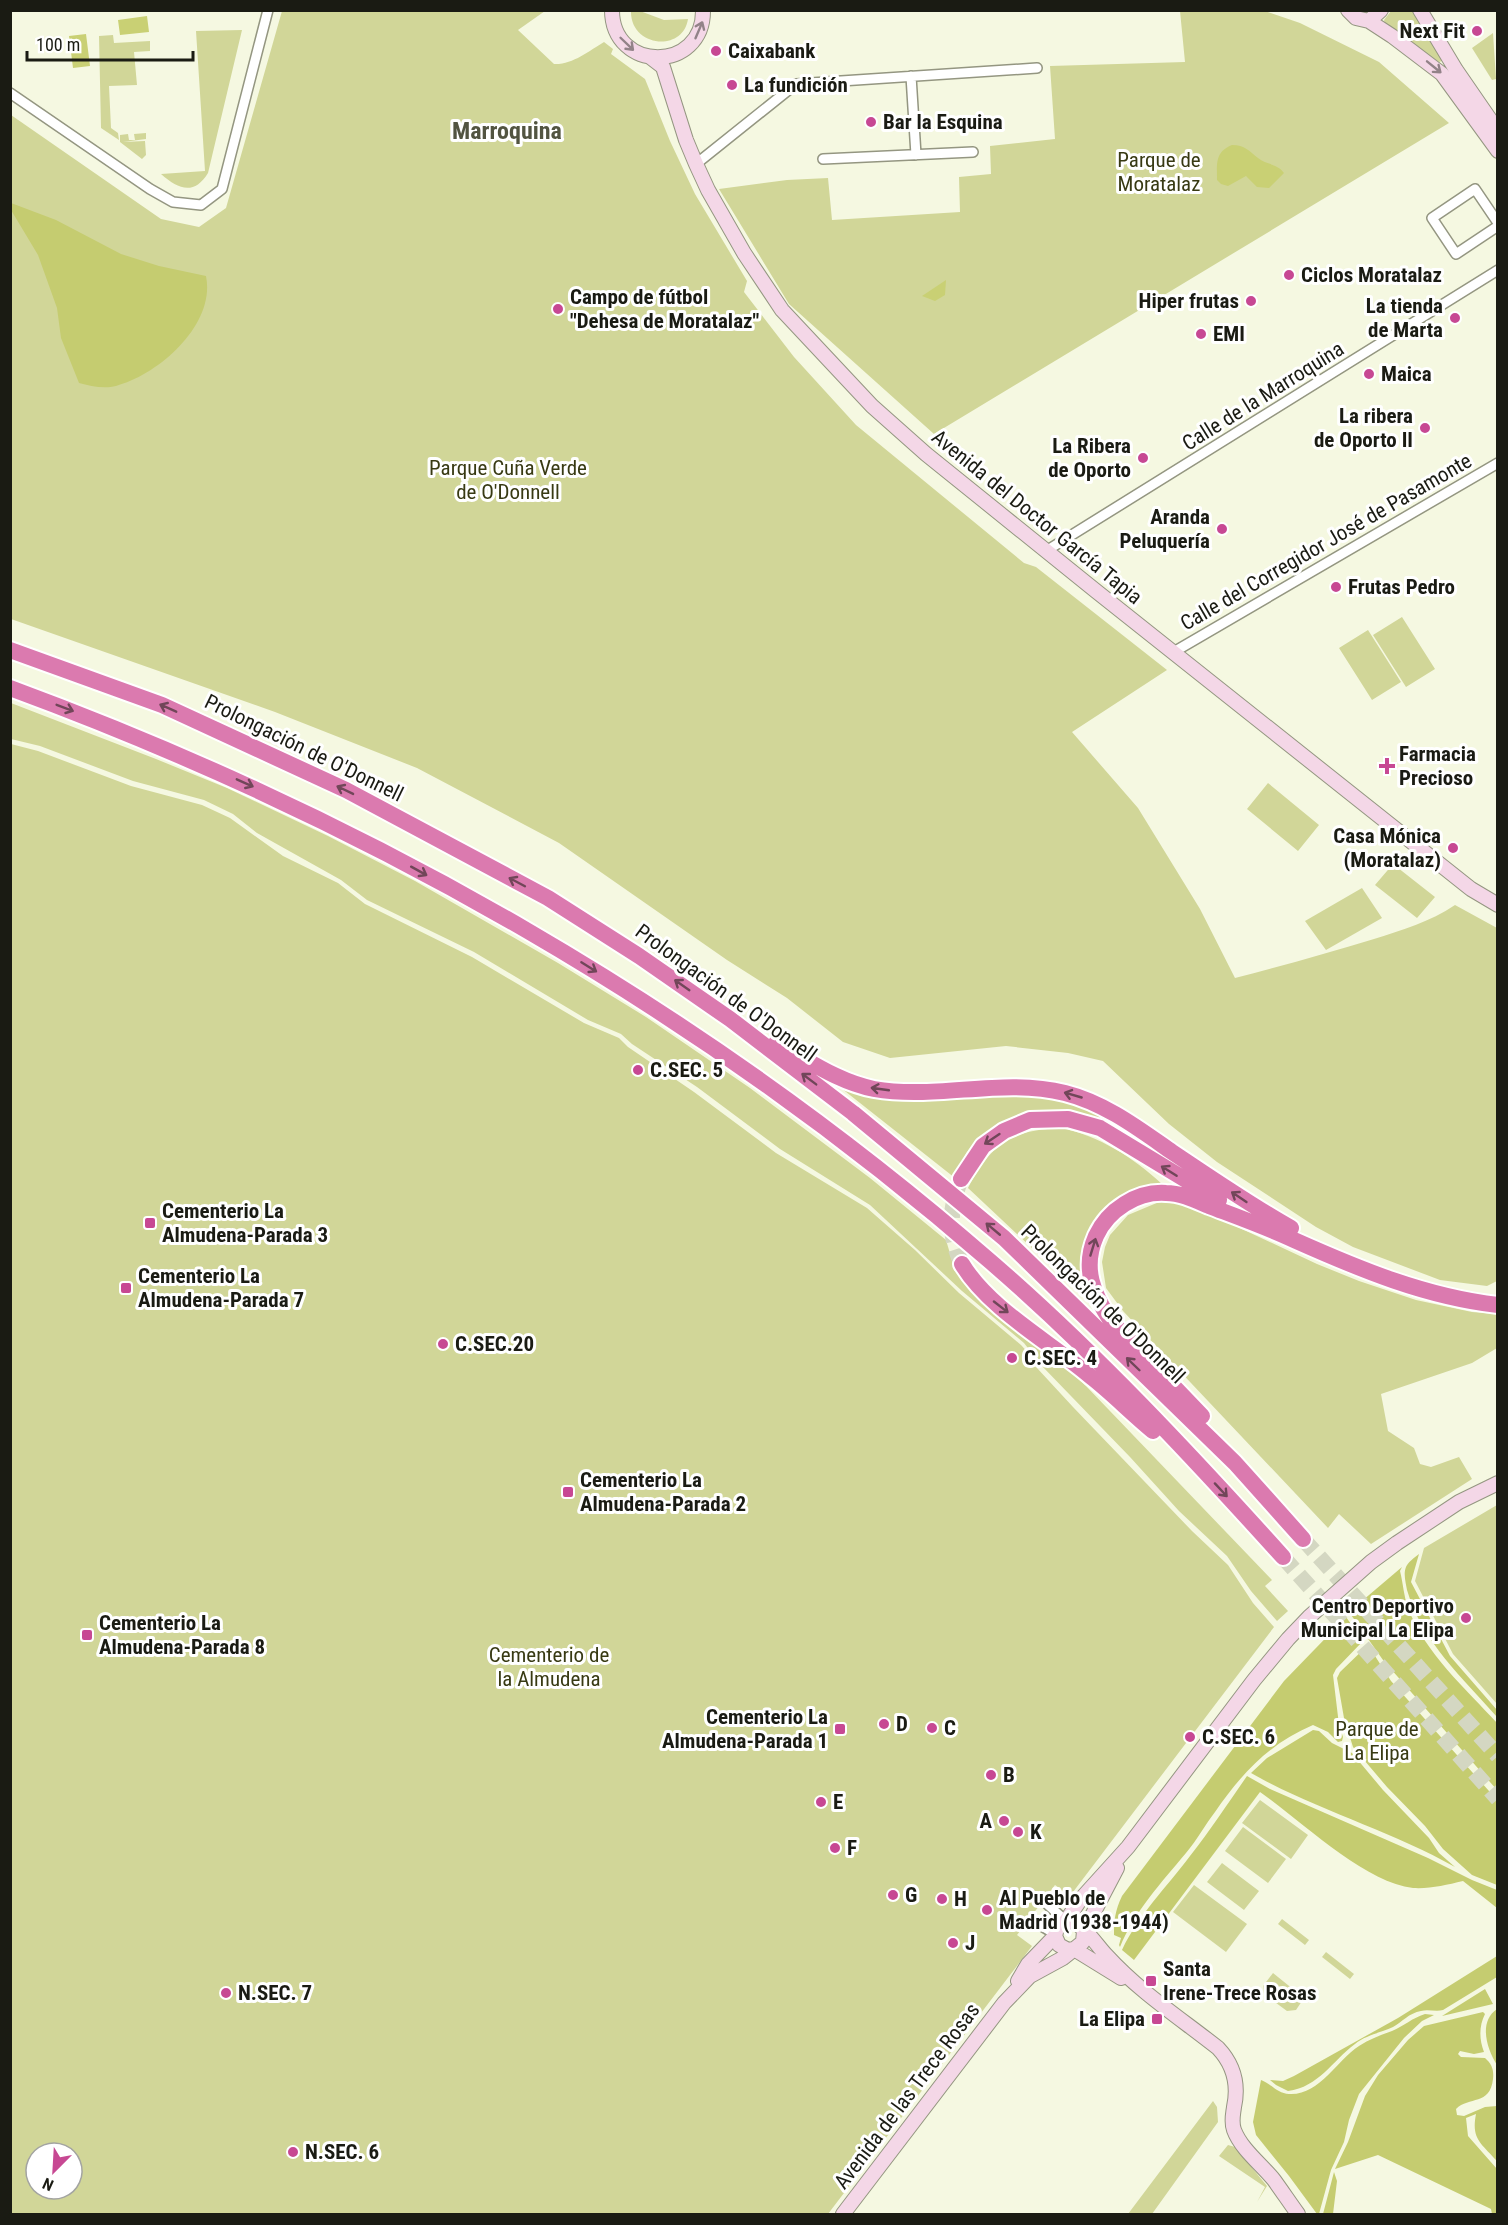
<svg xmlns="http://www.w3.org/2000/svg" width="1508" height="2225" viewBox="0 0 1508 2225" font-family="'Roboto Condensed',sans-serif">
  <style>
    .green { fill: #d1d698; fill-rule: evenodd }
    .forest { fill: #c5cc70 }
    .water { fill: #c9d074 }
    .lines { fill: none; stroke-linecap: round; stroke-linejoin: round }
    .highway-tunnel { stroke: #d4d7c2; stroke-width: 16; stroke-dasharray: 16 8; stroke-linecap: butt }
    .street-casing { stroke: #949681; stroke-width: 12 }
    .secondary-casing { stroke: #949681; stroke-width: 16 }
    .highway-casing { stroke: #fff; stroke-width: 20 }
    .street { stroke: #fff; stroke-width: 9 }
    .secondary { stroke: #f4d7e7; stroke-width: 14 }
    .highway { stroke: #db7aaf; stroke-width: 16 }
    .oneway { stroke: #928288 }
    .oneway2 { stroke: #714659 }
    .poi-dot { fill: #c74893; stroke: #fff; stroke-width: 2 }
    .labels { text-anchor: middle; stroke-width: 6; stroke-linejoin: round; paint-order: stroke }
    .poi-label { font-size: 21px; font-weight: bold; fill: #1a1b13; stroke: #fff; text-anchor: start }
    .park-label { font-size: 21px; fill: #383a13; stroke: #fff }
    .street-label { font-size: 21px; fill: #1a1b13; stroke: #fff }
    .quarter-label { font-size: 24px; font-weight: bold; fill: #525441; stroke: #fff }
  </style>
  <rect width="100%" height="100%" fill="#f5f8e1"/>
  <!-- green -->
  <path class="green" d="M282 11H545L518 30 554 64C572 65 589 51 604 42L613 49 611 54 645 79 670 141 695 194 747 281 744 292 794 357 856 425 1024 563 1036 567 1167 670 1072 732 1138 808 1200 909 1235 978C1282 966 1328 953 1374 939 1402 930 1430 922 1455 905L1497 928V1281L1487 1286 1440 1280 1353 1247 1316 1227 1217 1162 1169 1124 1103 1061 1068 1053 1006 1046 890 1058 843 1042 787 998 727 960 559 843 417 768 275 712 11 619V115L161 219 199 227 226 208Z
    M631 11H640L664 20 688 19C683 53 630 47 631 11Z
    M1180 11H1265L1300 23 1379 62 1449 123 934 434 789 304 719 189 787 180 828 178 832 220 960 212 959 177 991 174 990 146 1055 139 1050 66 1185 62Z
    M1391 11H1414L1442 61 1439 62 1385 24 1384 20Z
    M242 30 208 173C194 196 178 189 161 174L205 171 196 31Z
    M1493 33 1496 79 1492 80 1472 48Z
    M113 35 114 43 150 41V51L134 52 137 85 109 86 111 128 118 133 119 140 101 128 99 36Z
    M146 133V139L123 142 145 141 146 155 142 159 120 142V135L128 134 129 140H135L134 134Z
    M1402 617 1435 669 1406 687 1373 635Z
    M1368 630 1401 682 1372 700 1339 648Z
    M11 703 156 759 227 788 328 836 415 881 558 963 646 1017 750 1088 870 1178 946 1240 954 1267 973 1292 992 1311 1053 1356 1086 1386 1272 1580 1265 1586 1288 1611 1277 1621 1251 1591 1227 1556 1179 1511 1130 1457 1041 1365 1024 1343 962 1291 870 1205 780 1149 697 1087 632 1044 621 1034 588 1020 474 952 367 900 341 880 257 833 233 814 204 800 133 781 40 746 11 739Z
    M11 744 38 751 131 786 202 805 230 818 283 856 338 883 365 904 472 957 584 1023 619 1038 628 1047 694 1092 776 1153 867 1208 915 1250 959 1293 1021 1345 1031 1356 1037 1368 1073 1407 1192 1531 1228 1565 1253 1603 1274 1627 1070 1896 1055 1885 1017 1935 1032 1946 828 2214H11ZM36 2153H72V2189H36Z
    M1268 783 1319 825 1298 851 1247 809Z
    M1393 864 1435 897 1417 918 1375 885Z
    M1362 888 1382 918 1326 950 1305 921Z
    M841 1088 886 1099 939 1100 991 1094 1042 1095 1084 1104 1130 1131 1220 1190 1063 1112C1028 1110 989 1121 967 1152 962 1160 959 1169 955 1178Z
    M1061 1128C1099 1136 1133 1157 1162 1184 1123 1186 1087 1215 1081 1255 1079 1268 1082 1283 1084 1297L968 1188C991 1144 1011 1130 1061 1128Z
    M1159 1202H1178L1201 1210 1317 1264 1359 1281 1416 1300 1472 1312 1497 1314V1348L1472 1363 1381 1394 1388 1431 1414 1448 1420 1464 1431 1467 1459 1457 1472 1479 1371 1544 1339 1514 1328 1528 1123 1311 1106 1288 1102 1262 1105 1247 1110 1235 1128 1215Z
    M1497 1505V1704L1453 1654 1415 1581 1424 1548Z
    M1260 1800 1308 1835 1291 1859 1242 1823Z
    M1243 1827 1286 1859 1268 1883 1225 1851Z
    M1222 1863 1259 1891 1244 1910 1207 1882Z
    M1194 1885 1247 1924 1226 1952 1173 1912Z
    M1282 1919 1309 1940 1305 1945 1278 1924Z
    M1326 1952 1354 1974 1350 1979 1322 1957Z
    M1273 1973 1304 1998 1296 2010 1287 2011 1264 1994 1263 1986Z
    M1213 2101 1217 2107 1218 2122 1152 2214H1128Z
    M1228 2145 1235 2147 1267 2186 1257 2202 1265 2187 1219 2156Z"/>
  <!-- forest -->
  <path class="forest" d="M11 203 56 220 121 254 159 266 206 276C216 325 158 375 116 386 104 389 90 386 79 383L61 338 57 308 38 255 11 210Z
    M1419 1554 1411 1582 1450 1656 1497 1710V1717C1463 1678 1422 1642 1407 1590 1406 1583 1403 1574 1406 1567 1408 1562 1414 1558 1419 1554Z
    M1402 1567 1400 1571C1403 1583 1404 1597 1408 1608 1425 1653 1466 1689 1497 1723V1790L1383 1660 1349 1612Z
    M1346 1617 1363 1641 1336 1669 1333 1675 1339 1725 1343 1737 1342 1741 1338 1742 1328 1732 1313 1725C1270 1743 1241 1774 1215 1812 1205 1825 1197 1840 1186 1853 1161 1883 1135 1911 1120 1947L1119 1945 1121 1938 1114 1935C1114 1920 1115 1911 1122 1896L1284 1681Z
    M1368 1645 1391 1681 1497 1800V1885L1472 1875 1443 1849 1425 1826 1387 1787 1353 1747 1344 1718 1337 1678 1340 1672Z
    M1313 1730 1319 1731 1332 1743 1352 1753 1383 1790 1429 1838 1439 1853 1455 1867C1390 1830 1316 1810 1251 1773L1267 1758Z
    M1247 1776 1270 1789 1428 1858 1472 1880 1497 1890V1908L1463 1881C1446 1885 1430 1889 1413 1888 1365 1883 1301 1821 1260 1792L1134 1960 1122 1950C1139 1914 1166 1888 1190 1856 1210 1831 1228 1803 1247 1776Z
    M1497 1956V1977L1443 2010C1436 2012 1428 2009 1421 2011 1409 2013 1402 2022 1393 2027 1380 2033 1366 2035 1355 2044 1332 2061 1319 2087 1288 2091L1276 2085 1270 2080 1283 2081 1294 2076 1398 2018Z
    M1485 1989 1493 2004 1442 2016Z
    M1497 2009V2065C1487 2049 1478 2022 1497 2009Z
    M1483 2012 1485 2014C1479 2026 1479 2039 1484 2052L1474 2054 1460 2051 1458 2054 1461 2057 1485 2058C1492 2064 1494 2070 1493 2079 1490 2106 1469 2096 1456 2109L1457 2115 1464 2116 1485 2107 1497 2106V2161C1481 2143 1471 2139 1476 2114L1466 2118 1468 2136 1497 2169V2214H1492L1491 2209 1378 2155 1335 2169 1348 2142 1365 2096 1378 2075 1408 2040 1424 2026Z
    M1425 2014 1434 2015 1422 2021 1404 2038 1359 2094 1349 2120 1344 2142 1331 2170 1319 2214H1317L1289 2176 1256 2135 1253 2122 1261 2080C1270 2083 1278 2094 1289 2094 1319 2096 1337 2060 1359 2046 1370 2039 1381 2035 1392 2031 1404 2026 1412 2018 1425 2014Z
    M1334 2172 1337 2181 1333 2214H1323Z"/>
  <!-- water -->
  <path class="water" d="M147 16 149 32 120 35 118 20Z
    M86 34 90 66 73 68 69 36Z
    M1232 145C1245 145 1249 151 1258 158 1266 165 1277 163 1284 173L1269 188 1257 187 1246 176 1228 186 1221 184 1217 180C1217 163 1215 152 1232 145Z
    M946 280 945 295 935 301 922 296Z"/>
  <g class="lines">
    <!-- highway-tunnel -->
    <path class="highway-tunnel" d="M961 1179C949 1208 948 1236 962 1264
      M1303 1539 1498 1756
      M1283 1557 1498 1799"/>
    <defs>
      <path id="street" d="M911 76 916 155
        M10 93 150 189 173 202 201 205 222 189 268 10
        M823 159 973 152
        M696 164 796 84 1037 68
        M1498 223 1475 189 1432 218 1456 254 1498 226
        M1046 551 1498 270
        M1172 653 1498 463
        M1048 1905 1066 1921
        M1035 1922 1055 1934"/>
      <path id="secondary" d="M612 10C612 73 704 73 703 10
        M1348 10 1356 18 1369 21 1392 36 1442 74 1498 151
        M1420 10 1456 70 1498 131
        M1369 21 1381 10
        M650 57 663 67 686 140 696 164 708 190 744 253 782 310 872 406 926 454 1096 591 1471 889 1498 905
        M1066 1921C1082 1920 1096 1945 1107 1956 1140 1992 1180 2018 1218 2048 1234 2065 1239 2084 1234 2107 1233 2115 1231 2122 1234 2130 1241 2149 1262 2165 1274 2180 1282 2191 1290 2203 1298 2214
        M1074 1949 1068 1950 1059 1945 1055 1936 1057 1928 1066 1921 1080 1900 1128 1847 1254 1680 1288 1639 1309 1617 1371 1562 1397 1543 1459 1502 1498 1483
        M1074 1949 1121 1978
        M1018 1981 1028 1964 1055 1936
        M843 2214 1004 2003 1030 1976 1063 1958 1083 1942 1084 1931 1117 1868"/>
      <path id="highway" d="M10 650 162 705 346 790 548 898 639 956 730 1019 853 1113 1004 1238 1235 1463 1303 1539
        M10 688C368 820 703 1011 991 1262 1095 1352 1190 1454 1283 1557
        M776 1043C808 1060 838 1082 874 1089 938 1100 1002 1077 1065 1093 1105 1103 1139 1129 1172 1152 1211 1178 1250 1205 1291 1228
        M961 1179 983 1146 1004 1131 1030 1120 1068 1119 1100 1128 1219 1200
        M962 1264C989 1309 1050 1342 1090 1376 1112 1393 1131 1413 1153 1431
        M1202 1416 1111 1321C1093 1294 1082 1268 1096 1236 1108 1210 1137 1191 1166 1193 1181 1193 1195 1200 1209 1206 1238 1217 1266 1227 1294 1240 1359 1269 1426 1297 1498 1305"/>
    </defs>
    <!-- street casing -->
    <use href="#street" class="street-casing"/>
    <!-- secondary casing -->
    <use href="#secondary" class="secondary-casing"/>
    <!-- highway casing -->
    <use href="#highway" class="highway-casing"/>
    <!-- street -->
    <use href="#street" class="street"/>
    <!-- secondary -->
    <use href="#secondary" class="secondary"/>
    <!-- highway -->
    <use href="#highway" class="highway"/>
  </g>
  <!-- one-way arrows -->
  <defs><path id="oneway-shaft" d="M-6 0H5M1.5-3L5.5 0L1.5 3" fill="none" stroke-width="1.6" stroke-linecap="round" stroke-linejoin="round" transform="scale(1.5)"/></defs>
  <g class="oneway">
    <use href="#oneway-shaft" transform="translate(699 30) rotate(-67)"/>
    <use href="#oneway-shaft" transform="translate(627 44) rotate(44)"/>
    <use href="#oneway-shaft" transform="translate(1434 67) rotate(39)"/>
  </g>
  <g class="oneway2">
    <use href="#oneway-shaft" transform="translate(65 708) rotate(21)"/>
    <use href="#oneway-shaft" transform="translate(168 708) rotate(-156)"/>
    <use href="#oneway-shaft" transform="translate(245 783) rotate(24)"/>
    <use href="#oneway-shaft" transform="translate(345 790) rotate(-154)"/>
    <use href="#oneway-shaft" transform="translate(419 871) rotate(29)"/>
    <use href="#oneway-shaft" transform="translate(517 882) rotate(-152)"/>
    <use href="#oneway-shaft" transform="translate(589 967) rotate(32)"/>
    <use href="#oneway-shaft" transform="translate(682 985) rotate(-145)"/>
    <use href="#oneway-shaft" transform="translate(809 1079) rotate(-143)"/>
    <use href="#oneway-shaft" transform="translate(880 1089) rotate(-172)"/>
    <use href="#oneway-shaft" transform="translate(1073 1095) rotate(-164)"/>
    <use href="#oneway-shaft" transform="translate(992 1139) rotate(146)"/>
    <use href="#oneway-shaft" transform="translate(1169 1171) rotate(-148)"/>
    <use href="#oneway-shaft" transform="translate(1239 1197) rotate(-146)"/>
    <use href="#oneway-shaft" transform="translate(993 1229) rotate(-140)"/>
    <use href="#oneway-shaft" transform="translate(1093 1247) rotate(-73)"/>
    <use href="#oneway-shaft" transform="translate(1001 1307) rotate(38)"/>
    <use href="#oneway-shaft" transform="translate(1133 1364) rotate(-136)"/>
    <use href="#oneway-shaft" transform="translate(1221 1490) rotate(47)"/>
  </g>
  <!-- markers -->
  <g class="poi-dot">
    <circle cx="1477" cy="31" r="6"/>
    <circle cx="716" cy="51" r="6"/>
    <circle cx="732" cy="85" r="6"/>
    <circle cx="871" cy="122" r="6"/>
    <circle cx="1289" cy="275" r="6"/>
    <circle cx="1251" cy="301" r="6"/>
    <circle cx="558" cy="309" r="6"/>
    <circle cx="1455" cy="318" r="6"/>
    <circle cx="1201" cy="334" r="6"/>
    <circle cx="1369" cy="374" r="6"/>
    <circle cx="1425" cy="428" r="6"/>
    <circle cx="1143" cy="458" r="6"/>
    <circle cx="1222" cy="529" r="6"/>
    <circle cx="1336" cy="587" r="6"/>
    <path d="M1384 757h6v6h6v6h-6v6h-6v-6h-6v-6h6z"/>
    <circle cx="1453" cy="848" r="6"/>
    <circle cx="638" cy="1070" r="6"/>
    <rect x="144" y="1217" width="12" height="12" rx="3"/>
    <rect x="120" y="1282" width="12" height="12" rx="3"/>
    <circle cx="443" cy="1344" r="6"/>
    <circle cx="1012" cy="1358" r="6"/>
    <rect x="562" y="1486" width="12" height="12" rx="3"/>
    <circle cx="1466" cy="1618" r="6"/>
    <rect x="81" y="1629" width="12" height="12" rx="3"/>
    <circle cx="884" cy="1724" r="6"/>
    <circle cx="932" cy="1728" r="6"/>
    <rect x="834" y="1723" width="12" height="12" rx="3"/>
    <circle cx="1190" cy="1737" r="6"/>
    <circle cx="991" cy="1775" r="6"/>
    <circle cx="821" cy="1802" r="6"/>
    <circle cx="1004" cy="1821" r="6"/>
    <circle cx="1018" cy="1832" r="6"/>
    <circle cx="835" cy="1848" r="6"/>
    <circle cx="893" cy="1895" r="6"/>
    <circle cx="942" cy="1899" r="6"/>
    <circle cx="987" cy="1910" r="6"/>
    <circle cx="953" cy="1943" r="6"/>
    <rect x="1145" y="1975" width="12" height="12" rx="3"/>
    <circle cx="226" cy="1993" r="6"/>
    <rect x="1151" y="2013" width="12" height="12" rx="3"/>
    <circle cx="293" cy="2152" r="6"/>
  </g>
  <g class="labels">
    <!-- poi labels -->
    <g class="poi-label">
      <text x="1465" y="38" text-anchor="end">Next Fit</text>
      <text x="728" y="58">Caixabank</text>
      <text x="744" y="92">La fundición</text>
      <text x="883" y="129">Bar la Esquina</text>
      <text x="1301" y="282">Ciclos Moratalaz</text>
      <text x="570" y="304">Campo de fútbol<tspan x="570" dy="24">"Dehesa de Moratalaz"</tspan></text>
      <text x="1239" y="308" text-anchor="end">Hiper frutas</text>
      <text x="1443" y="313" text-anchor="end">La tienda<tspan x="1443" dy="24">de Marta</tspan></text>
      <text x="1213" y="341">EMI</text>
      <text x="1381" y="381">Maica</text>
      <text x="1413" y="423" text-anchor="end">La ribera<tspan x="1413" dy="24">de Oporto II</tspan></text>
      <text x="1131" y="453" text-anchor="end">La Ribera<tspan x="1131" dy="24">de Oporto</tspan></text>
      <text x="1210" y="524" text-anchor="end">Aranda<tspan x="1210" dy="24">Peluquería</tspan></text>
      <text x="1348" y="594">Frutas Pedro</text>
      <text x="1399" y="761">Farmacia<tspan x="1399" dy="24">Precioso</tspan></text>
      <text x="1441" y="843" text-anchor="end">Casa Mónica<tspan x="1441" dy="24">(Moratalaz)</tspan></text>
      <text x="650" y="1077">C.SEC. 5</text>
      <text x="162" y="1218">Cementerio La<tspan x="162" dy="24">Almudena-Parada 3</tspan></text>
      <text x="138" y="1283">Cementerio La<tspan x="138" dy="24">Almudena-Parada 7</tspan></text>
      <text x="455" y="1351">C.SEC.20</text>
      <text x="1024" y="1365">C.SEC. 4</text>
      <text x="580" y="1487">Cementerio La<tspan x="580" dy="24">Almudena-Parada 2</tspan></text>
      <text x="1454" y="1613" text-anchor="end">Centro Deportivo<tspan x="1454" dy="24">Municipal La Elipa</tspan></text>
      <text x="99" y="1630">Cementerio La<tspan x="99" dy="24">Almudena-Parada 8</tspan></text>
      <text x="828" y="1724" text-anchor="end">Cementerio La<tspan x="828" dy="24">Almudena-Parada 1</tspan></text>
      <text x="896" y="1731">D</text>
      <text x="944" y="1735">C</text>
      <text x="1202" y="1744">C.SEC. 6</text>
      <text x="1003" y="1782">B</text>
      <text x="833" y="1809">E</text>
      <text x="992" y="1828" text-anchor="end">A</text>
      <text x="1030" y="1839">K</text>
      <text x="847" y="1855">F</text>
      <text x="905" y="1902">G</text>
      <text x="999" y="1905">Al Pueblo de<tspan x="999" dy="24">Madrid (1938-1944)</tspan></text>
      <text x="954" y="1906">H</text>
      <text x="965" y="1950">J</text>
      <text x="1163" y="1976">Santa<tspan x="1163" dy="24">Irene-Trece Rosas</tspan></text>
      <text x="238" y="2000">N.SEC. 7</text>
      <text x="1145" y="2026" text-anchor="end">La Elipa</text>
      <text x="305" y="2159">N.SEC. 6</text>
    </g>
    <!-- park labels -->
    <g class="park-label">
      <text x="1159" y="167">Parque de<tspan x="1159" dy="24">Moratalaz</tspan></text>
      <text x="508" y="475">Parque Cuña Verde<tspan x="508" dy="24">de O'Donnell</tspan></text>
      <text x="549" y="1662">Cementerio de<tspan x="549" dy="24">la Almudena</tspan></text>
      <text x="1377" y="1736">Parque de<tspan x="1377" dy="24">La Elipa</tspan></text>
    </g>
    <!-- street labels -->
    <g class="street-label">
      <text transform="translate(1263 396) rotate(-32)" y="7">Calle de la Marroquina</text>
      <text transform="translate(1037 517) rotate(39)" y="7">Avenida del Doctor García Tapia</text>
      <text transform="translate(1326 542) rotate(-30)" y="7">Calle del Corregidor José de Pasamonte</text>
      <text transform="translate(304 748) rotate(26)" y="7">Prolongación de O'Donnell</text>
      <text transform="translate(726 993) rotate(36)" y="7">Prolongación de O'Donnell</text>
      <text transform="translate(1103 1304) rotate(44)" y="7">Prolongación de O'Donnell</text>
      <text transform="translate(907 2096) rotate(-53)" y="7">Avenida de las Trece Rosas</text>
    </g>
    <!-- quarter labels -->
    <g class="quarter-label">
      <text x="507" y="139">Marroquina</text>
    </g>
  </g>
  <!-- border -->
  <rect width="1508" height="2225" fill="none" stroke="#1a1b13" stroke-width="24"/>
  <!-- north arrow -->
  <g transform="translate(54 2171) rotate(204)"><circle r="28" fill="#ffffff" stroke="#a3a4a1" stroke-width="1.5"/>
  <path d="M0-4.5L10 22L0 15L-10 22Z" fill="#c74893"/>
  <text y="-9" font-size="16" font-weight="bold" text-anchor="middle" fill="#1a1b13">N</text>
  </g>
  <!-- scale -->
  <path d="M27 51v9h166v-9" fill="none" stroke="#1a1b13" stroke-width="3"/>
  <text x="36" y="51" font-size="18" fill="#1a1b13" stroke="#ffffff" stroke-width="4.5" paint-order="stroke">100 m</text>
</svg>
